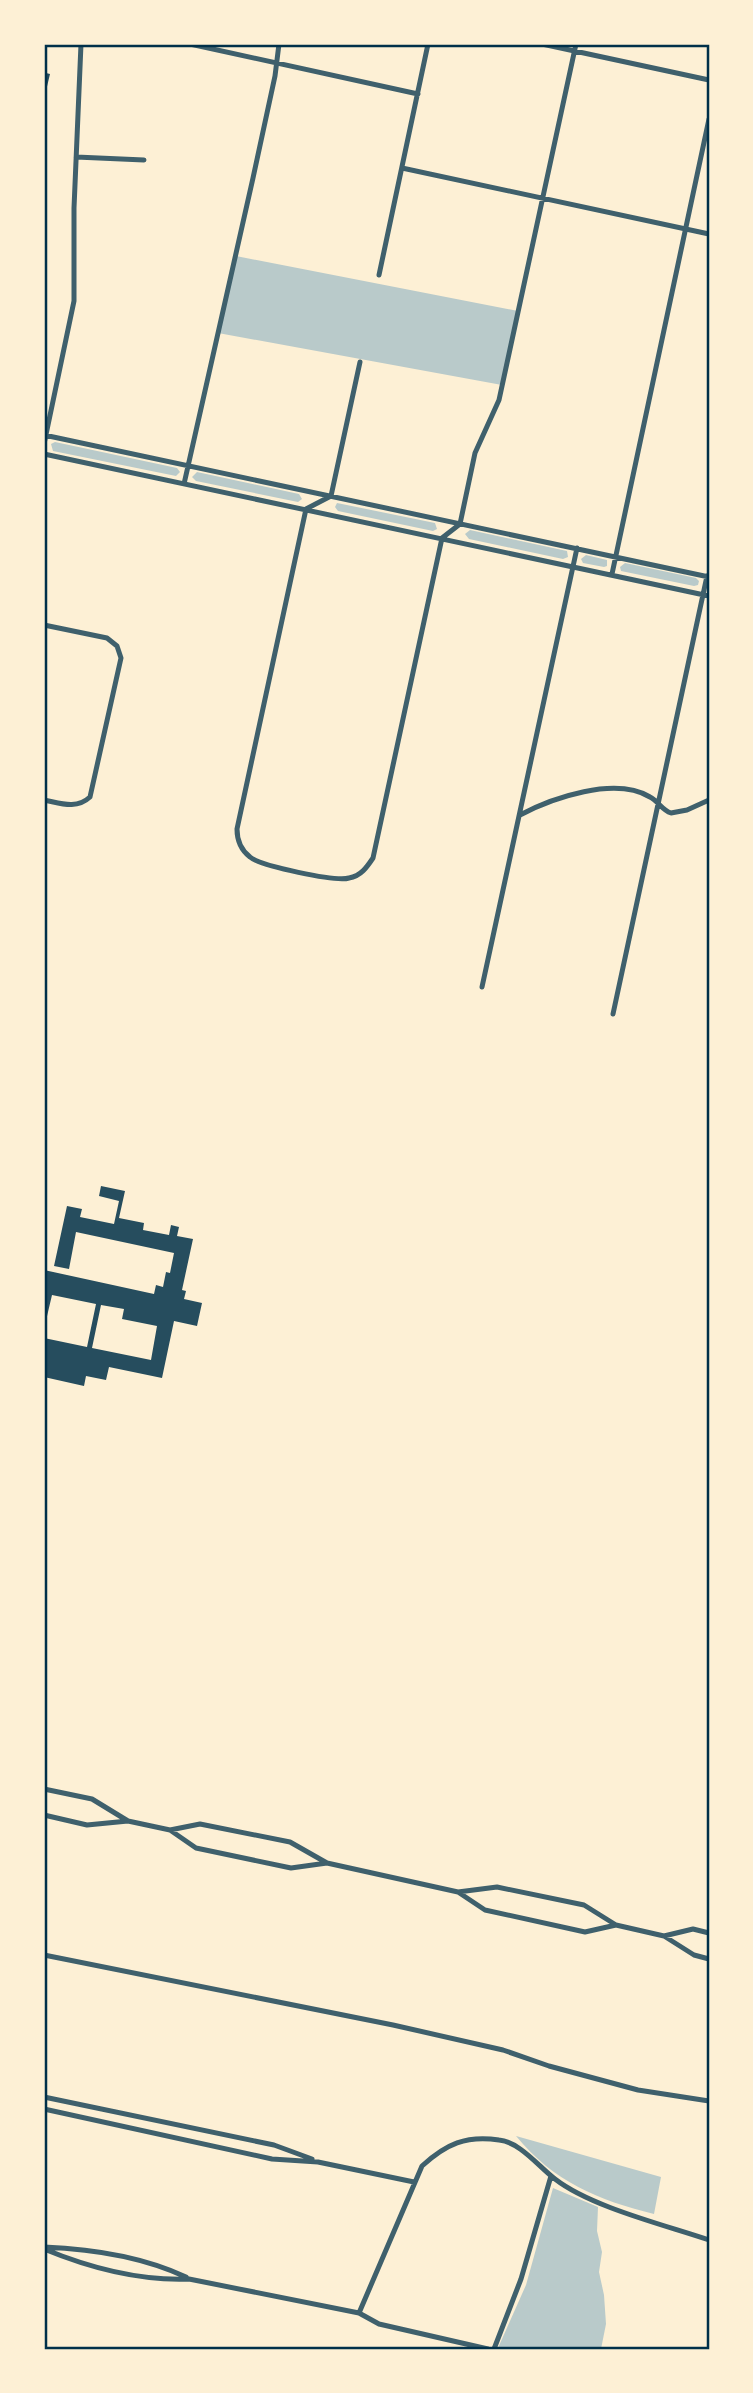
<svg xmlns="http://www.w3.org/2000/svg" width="753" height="2393" viewBox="0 0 753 2393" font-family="Roboto,sans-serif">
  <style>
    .green { fill: #b9caca }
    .building { fill: #264d5e; fill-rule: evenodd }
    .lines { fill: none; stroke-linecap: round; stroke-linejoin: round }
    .minor { stroke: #3f606c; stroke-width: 5 }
    .neatline { fill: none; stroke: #003049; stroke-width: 2.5 }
  </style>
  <rect width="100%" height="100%" fill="#fdf0d5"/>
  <!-- green -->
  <path class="green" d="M236 256 518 311 502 385 218 333Z
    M55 442 177 468 180 472 176 476 53 451 51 444Z
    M197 472 299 494 302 499 298 502 196 481 192 477Z
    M337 503 435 523 437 529 433 531 338 511 335 507Z
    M470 530 567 551 568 557 563 559 469 539 465 534Z
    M586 555 607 560V566L604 567 583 563 581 559Z
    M625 563 696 578 699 581 698 585 694 586 621 571 620 567Z
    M516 2136 661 2177 654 2214C598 2200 554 2182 516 2136Z
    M553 2188 598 2207 597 2231 602 2252 599 2272 604 2295 606 2324 601 2349 498 2348 526 2285Z"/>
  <!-- building -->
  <path class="building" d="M44 67 47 68 46 73 50 74 45 95Z
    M101 1186 125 1191 119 1218 144 1223 143 1230 169 1235 171 1225 179 1227 177 1236 193 1239 182 1290 186 1291 184 1299 202 1303 197 1326 174 1321 162 1378 109 1367 106 1380 86 1376 84 1386 44 1377V1338L87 1347 96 1304 52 1295 44 1329V1270L154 1294 156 1285 163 1287 166 1272 170 1273 174 1253 76 1232 69 1269 54 1266 67 1206 82 1209 80 1217 114 1224 119 1201 99 1196ZM101 1305 124 1309 122 1319 157 1326 151 1360 92 1348Z"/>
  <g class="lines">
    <!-- minor -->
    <path class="minor" d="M190 44 418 94
      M542 44 709 80
      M76 157 144 160
      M402 168 709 234
      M379 275 428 44
      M360 362 331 496 306 509 237 829C237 840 241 850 250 857 260 866 336 882 349 878 361 876 367 867 373 858L442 538 460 524 475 453 499 400 576 44
      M44 435 709 577
      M44 444 74 301V208L81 44
      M44 454 709 596
      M184 484 253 178 275 76 279 44
      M612 574 709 119
      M44 625 107 638 117 646 121 658 90 797C76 810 60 803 44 800
      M520 815C552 798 615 776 650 797 658 801 662 810 671 813L687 810 709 800
      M482 987 577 548
      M613 1014 707 576
      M44 1789 92 1799 128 1821
      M44 1815 87 1825 128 1821 170 1830 196 1848 291 1868 327 1863 458 1892 485 1910 585 1932 616 1925 664 1936 694 1955 709 1959
      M170 1830 200 1824 290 1842 327 1863
      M458 1892 497 1887 584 1905 616 1925
      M664 1936 693 1929 709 1933
      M44 1955 393 2025 503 2050 549 2066 638 2090 709 2101
      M44 2097 274 2145 312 2159
      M44 2109 272 2159 318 2162 414 2182
      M44 2247C93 2249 141 2256 186 2277
      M44 2249C90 2268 138 2281 189 2279L359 2313 379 2324 488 2349
      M359 2313 422 2166C446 2144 466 2135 499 2140 520 2142 539 2167 555 2179 591 2207 665 2225 709 2240
      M494 2349 521 2279 551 2176"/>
  </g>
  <!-- border -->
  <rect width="753" height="2393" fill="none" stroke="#fdf0d5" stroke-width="91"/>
  <rect x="46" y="46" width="662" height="2302" class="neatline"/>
</svg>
